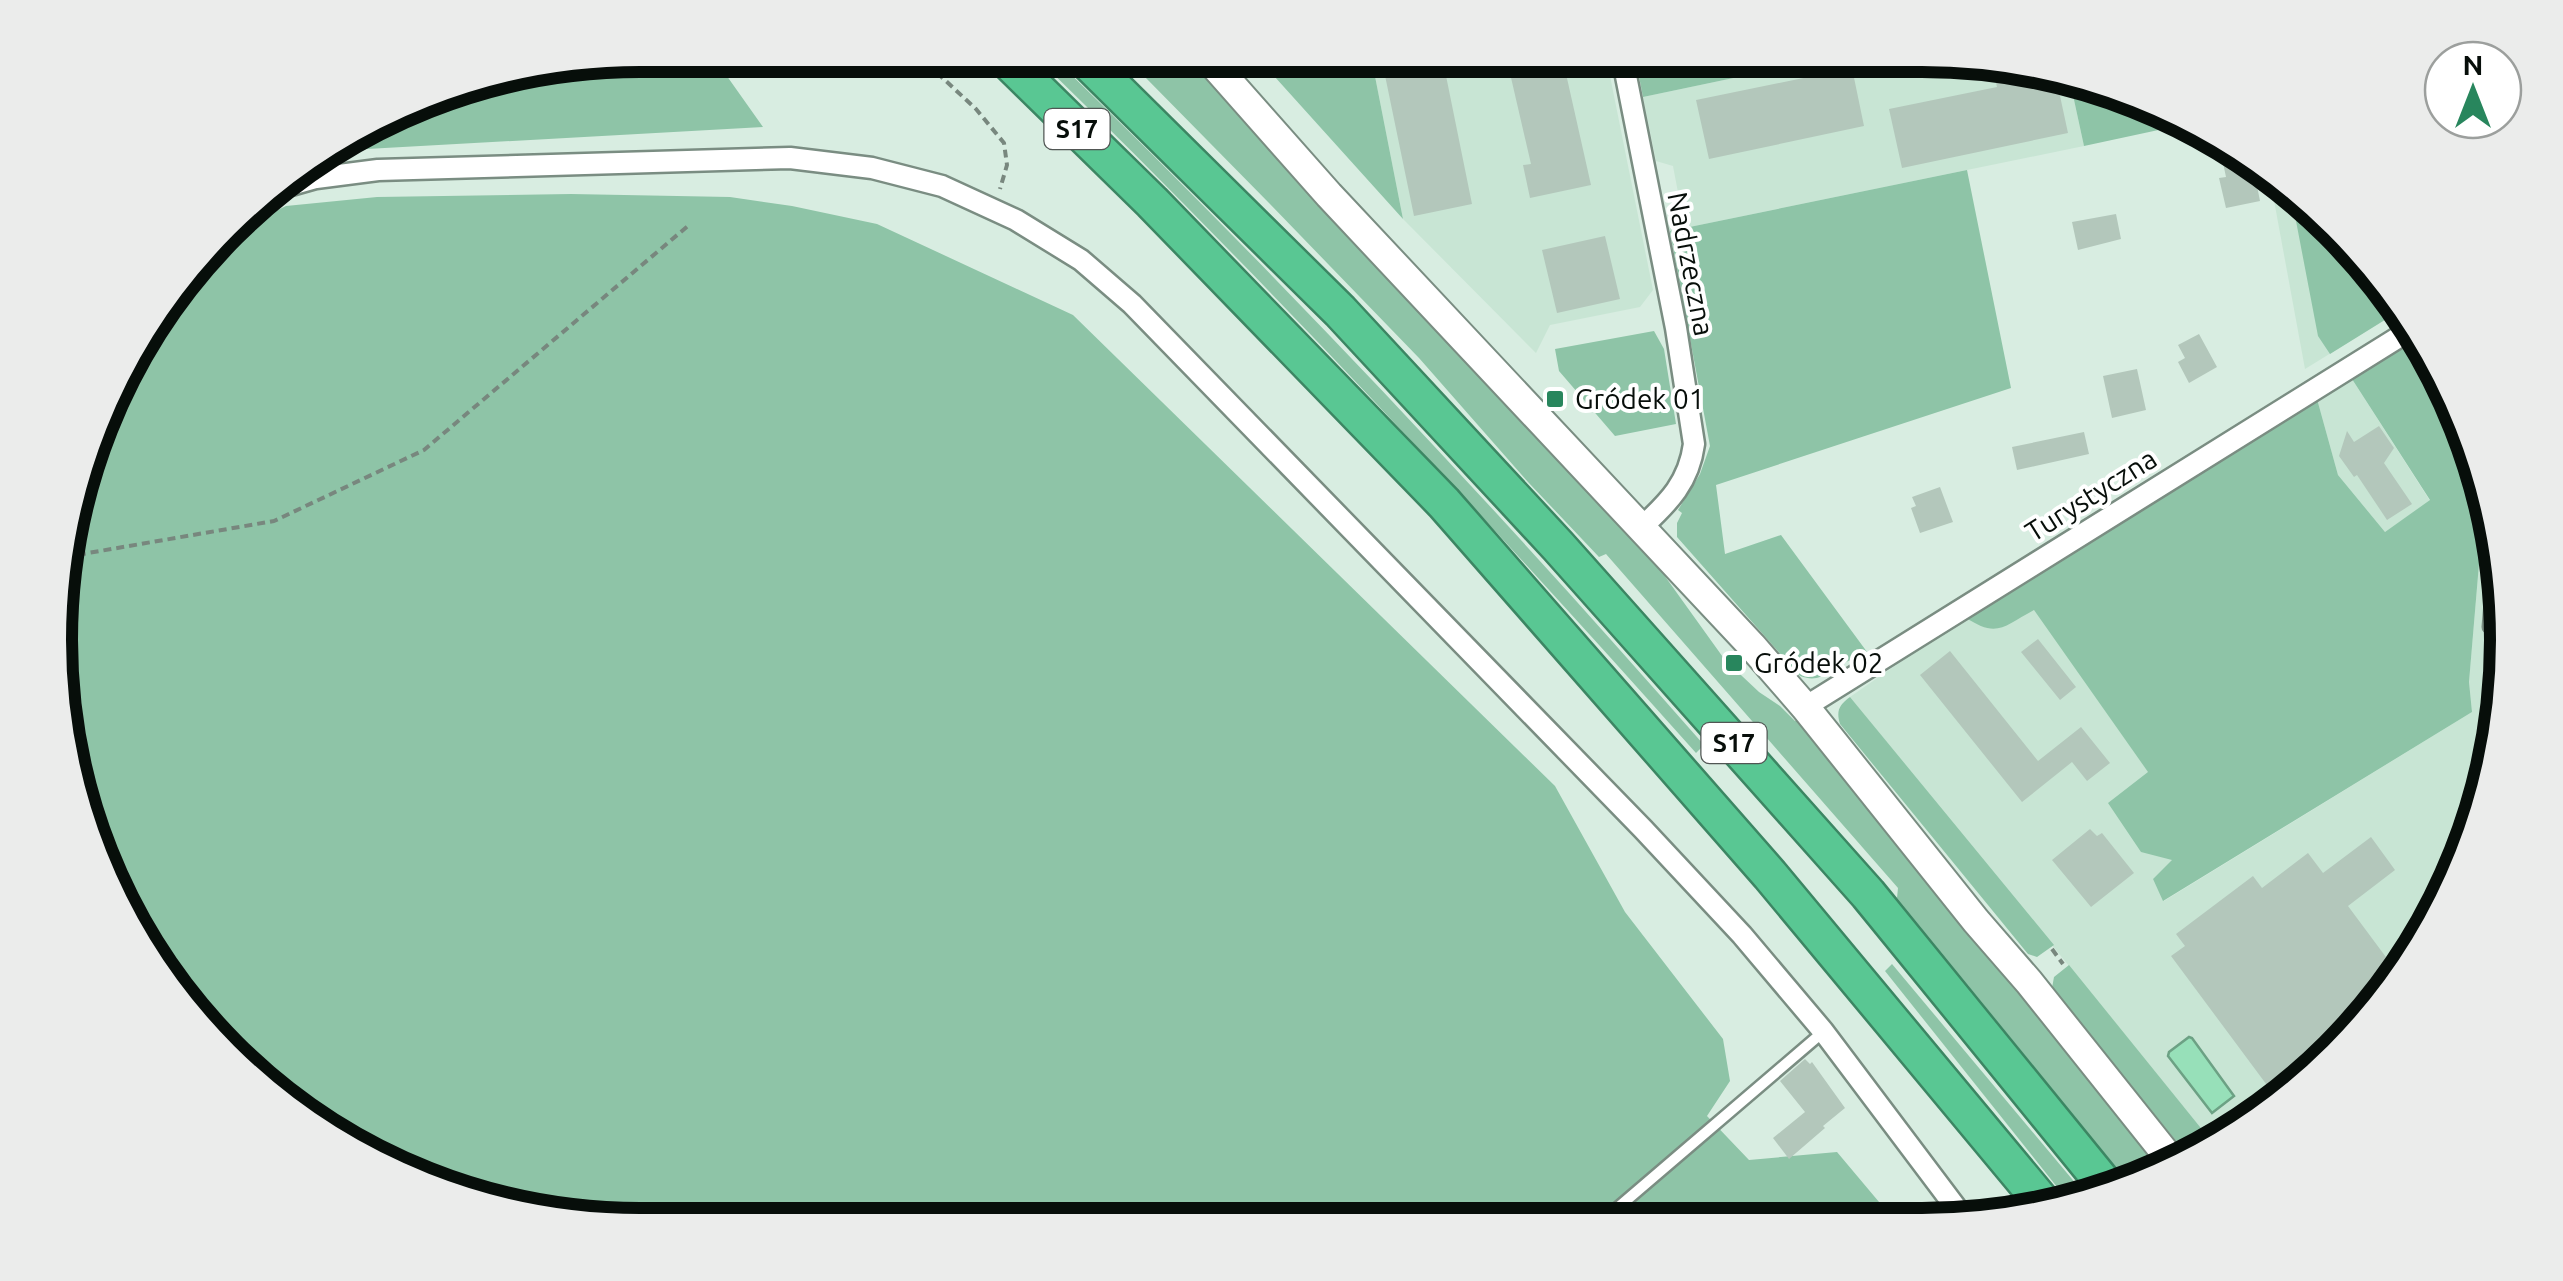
<svg xmlns="http://www.w3.org/2000/svg" width="2563" height="1281" viewBox="0 0 2563 1281" font-family="Ubuntu,sans-serif">
  <style>
    .built { fill: #c8e5d4 }
    .green { fill: #8ec4a7 }
    .water { fill: #97e0b9; stroke: #6ca184; stroke-width: 2.5 }
    .building { fill: #b3c7bb }
    .lines { fill: none; stroke-linecap: round; stroke-linejoin: round }
    .lane-casing { stroke: #7a8d82; stroke-width: 15 }
    .street-casing { stroke: #7a8d82; stroke-width: 25 }
    .secondary-casing { stroke: #7a8d82; stroke-width: 32 }
    .highway-casing { stroke: #3c8663; stroke-width: 40 }
    .path { stroke: #78877e; stroke-width: 4; stroke-dasharray: 8 5; stroke-linecap: butt }
    .lane { stroke: #fff; stroke-width: 10 }
    .street { stroke: #fff; stroke-width: 20 }
    .secondary { stroke: #fff; stroke-width: 28 }
    .highway { stroke: #59c793; stroke-width: 35 }
    .poi-dot { fill: #28865d; stroke: #fff; stroke-width: 4 }
    .labels { text-anchor: middle; stroke-width: 8; stroke-linejoin: round; paint-order: stroke }
    .shield { fill: #fff; stroke: #515654; stroke-width: 2.5 }
    .shield-label { font-size: 25px; font-weight: bold; fill: #070e0a }
    .street-label { font-size: 28px; fill: #070e0a; stroke: #fff }
    .poi-label { font-size: 28px; fill: #070e0a; stroke: #fff; text-anchor: start }
    .rim { fill: none; stroke: #070e0a; stroke-width: 12 }
  </style>
  <rect width="100%" height="100%" fill="#d8ede1"/>
  <!-- built -->
  <path class="built" d="M1371 56H1606L1653 290 1640 307 1550 325 1536 353 1403 219Z
    M1839 56H1960L2071 86 2084 146 1670 231 1667 218 1680 203 1673 166 1656 161 1643 97Z
    M2271 184 2362 254 2396 313 2305 369Z
    M2352 379 2430 501 2385 532 2338 475 2317 399Z
    M2484 505 2507 678 2448 899 2387 997 2278 1105 2213 1143 1850 697 1965 617 2034 609 2149 773 2173 860 2153 879 2164 901 2472 712 2469 682Z"/>
  <!-- green -->
  <path class="green" d="M641 55H712L763 127 331 151 452 86Z
    M1034 55H1051C1278 275 1496 507 1704 745L1696 753C1483 514 1264 279 1034 55Z
    M1120 55 1192 56 1349 233 1661 563 1659 568 1725 660 1759 692 1780 706 1795 721 1803 719 1965 925 2164 1172 2146 1182 2131 1186 1897 898 1898 888 1606 554 1599 557 1528 482 1419 358 1269 203 1145 77Z
    M1256 56H1371L1403 219Z
    M1635 56H1839L1643 97Z
    M2071 86 2181 115 2191 123 2084 146Z
    M1967 170 2011 388 1716 485 1725 554 1781 535 1870 656C1861 660 1854 658 1846 662 1827 670 1822 684 1800 676L1677 537V523L1682 513 1678 510 1700 474 1710 446 1670 231Z
    M571 194 730 197 792 206 877 224 1073 315 1555 786 1625 912 1723 1039 1730 1081 1707 1116 1749 1160 1837 1152 1895 1221 603 1225 382 1166 226 1054 115 899 60 716 66 526 153 316 232 232 286 206 377 197Z
    M2292 200 2362 254 2396 313 2330 354 2318 336Z
    M1654 331 1664 349 1676 424 1615 436 1559 371 1555 349Z
    M2413 341 2477 452 2484 505 2469 682 2472 712 2163 901 2153 879 2172 860 2141 852 2108 803 2148 772 2034 610C2004 626 1997 639 1965 617L2082 545 2137 514 2317 399 2338 475 2385 532 2430 500 2352 379Z
    M1850 697 2054 945 2037 957 2028 954 1840 724C1836 711 1839 705 1850 697Z
    M1892 964 2087 1197 2069 1202 1885 971Z
    M2069 965 2213 1143 2189 1157 2052 988 2054 977Z"/>
  <!-- water -->
  <path class="water" d="M2189 1037 2192 1038 2234 1096 2212 1113 2168 1056 2169 1052Z"/>
  <!-- building -->
  <path class="building" d="M1381 56H1442L1472 204 1414 216Z
    M1506 56H1562L1591 185 1530 198 1523 165 1531 164Z
    M1992 65 2057 82 2068 133 1902 168 1889 109 1997 87Z
    M1852 68 1864 126 1709 159 1696 100Z
    M2219 144 2254 171 2260 201 2226 208 2219 178 2226 177Z
    M2116 214 2121 239 2078 250 2072 222Z
    M1605 236 1620 299 1557 313 1542 250Z
    M2199 334 2217 367 2189 383 2178 362 2185 358 2178 345Z
    M2137 369 2146 410 2112 418 2103 376Z
    M2379 426 2394 448 2384 463 2412 504 2387 520 2357 475 2354 477 2339 456 2347 431 2354 442Z
    M2084 432 2089 454 2017 470 2012 447Z
    M1940 487 1953 522 1920 533 1911 508 1916 506 1912 497Z
    M2038 639 2076 687 2060 700 2021 652Z
    M1950 651 2038 761 2081 727 2110 763 2087 781 2072 762 2022 802 1920 675Z
    M2090 829 2097 836 2102 833 2134 873 2091 907 2052 860Z
    M2371 837 2395 870 2348 906 2400 976 2387 997 2300 1084 2278 1100 2171 956 2185 946 2176 934 2253 876 2262 888 2308 853 2323 873Z
    M1805 1059 1810 1064 1812 1062 1845 1108 1823 1126 1825 1128 1789 1159 1773 1138 1805 1112 1780 1081Z"/>
  <g class="lines">
    <defs>
      <path id="lane" d="M2493 577 2489 627 2500 624
        M1601 1222 1823 1032"/>
      <path id="street" d="M1622 56 1676 328 1694 444C1689 482 1669 502 1642 527
        M270 191 316 178 378 170 790 158 872 168 942 186 1016 220 1081 260 1132 304 1643 829 1742 935 1823 1031 1966 1221
        M1805 707 2407 332"/>
      <path id="secondary" d="M1206 56 1329 195 1752 646 1805 707 1976 921 2029 982 2175 1165"/>
      <path id="highway" d="M1002 55 1152 202 1444 503 1770 875 2047 1208
        M1081 55 1340 311 1558 546 1868 894 2110 1191"/>
    </defs>
    <!-- lane casing -->
    <use href="#lane" class="lane-casing"/>
    <!-- street casing -->
    <use href="#street" class="street-casing"/>
    <!-- secondary casing -->
    <use href="#secondary" class="secondary-casing"/>
    <!-- highway casing -->
    <use href="#highway" class="highway-casing"/>
    <!-- path -->
    <path class="path" d="M918 55 976 109 1004 143 1007 165 1000 189
      M65 557 274 521 424 450 689 225
      M2052 949 2063 964"/>
    <!-- lane -->
    <use href="#lane" class="lane"/>
    <!-- street -->
    <use href="#street" class="street"/>
    <!-- secondary -->
    <use href="#secondary" class="secondary"/>
    <!-- highway -->
    <use href="#highway" class="highway"/>
  </g>
  <!-- markers -->
  <g class="poi-dot">
    <rect x="1545" y="389" width="20" height="20" rx="5"/>
    <rect x="1724" y="653" width="20" height="20" rx="5"/>
  </g>
  <g class="labels">
    <!-- shield labels -->
    <g class="shield">
      <rect x="1044.5" y="109" width="65" height="40" rx="8"/>
      <rect x="1701.5" y="723" width="65" height="40" rx="8"/>
    </g>
    <g class="shield-label">
      <text x="1077" y="138">S17</text>
      <text x="1734" y="752">S17</text>
    </g>
    <!-- street labels -->
    <g class="street-label">
      <text transform="translate(1691 264) rotate(79)" y="10">Nadrzeczna</text>
      <text transform="translate(2091 495) rotate(-32)" y="10">Turystyczna</text>
    </g>
    <!-- poi labels -->
    <g class="poi-label">
      <text x="1575" y="409">Gródek 01</text>
      <text x="1754" y="673">Gródek 02</text>
    </g>
  </g>
  <!-- crop -->
  <path d="M0 0H2563V1281H0ZM640 72H1922A568 568 0 0 1 2490 640V640A568 568 0 0 1 1922 1208H640A568 568 0 0 1 72 640V640A568 568 0 0 1 640 72Z" fill="#ebeceb" fill-rule="evenodd"/>
  <path class="rim" d="M640 72H1922A568 568 0 0 1 2490 640V640A568 568 0 0 1 1922 1208H640A568 568 0 0 1 72 640V640A568 568 0 0 1 640 72Z"/>
  <!-- north arrow -->
  <g transform="translate(2473 90)"><circle r="48" fill="#ffffff" stroke="#9c9f9d" stroke-width="2.5"/>
  <path d="M0-8L18 38L0 25L-18 38Z" fill="#28865d"/>
  <text y="-15" font-size="28" font-weight="bold" text-anchor="middle" fill="#070e0a">N</text>
  </g>
</svg>
